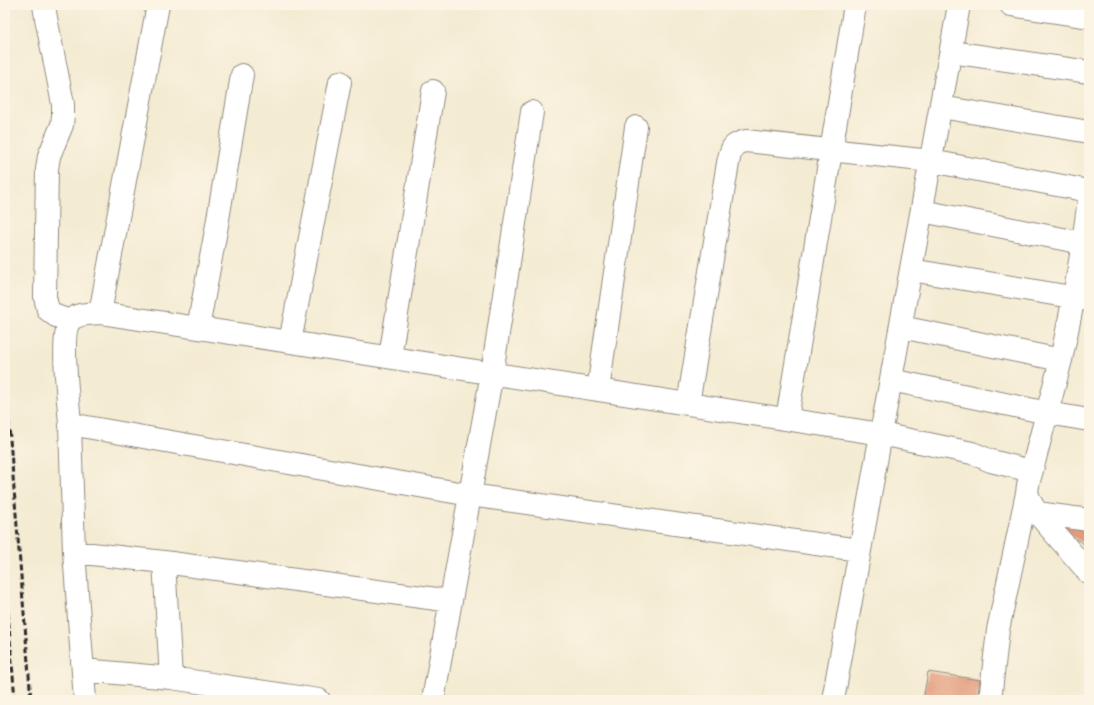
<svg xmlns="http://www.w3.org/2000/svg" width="1094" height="705" viewBox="0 0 1094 705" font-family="'EB Garamond',serif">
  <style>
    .building { fill: #e39b7c }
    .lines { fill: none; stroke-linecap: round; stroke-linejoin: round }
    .minor-casing { stroke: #908b7f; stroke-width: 24 }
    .minor { stroke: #fff; stroke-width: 22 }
    .rail { stroke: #2b2b2b; stroke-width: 3; stroke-dasharray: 6 3; stroke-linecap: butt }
  </style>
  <rect width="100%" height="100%" fill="#fcf5e5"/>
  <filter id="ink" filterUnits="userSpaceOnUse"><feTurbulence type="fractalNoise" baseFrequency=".025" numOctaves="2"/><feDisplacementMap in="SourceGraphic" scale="8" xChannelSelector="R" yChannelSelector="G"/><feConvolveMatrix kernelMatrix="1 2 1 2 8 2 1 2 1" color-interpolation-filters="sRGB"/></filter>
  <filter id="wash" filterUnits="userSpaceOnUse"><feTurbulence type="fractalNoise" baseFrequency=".012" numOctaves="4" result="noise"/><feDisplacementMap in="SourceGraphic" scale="16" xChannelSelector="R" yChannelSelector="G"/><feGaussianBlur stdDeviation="0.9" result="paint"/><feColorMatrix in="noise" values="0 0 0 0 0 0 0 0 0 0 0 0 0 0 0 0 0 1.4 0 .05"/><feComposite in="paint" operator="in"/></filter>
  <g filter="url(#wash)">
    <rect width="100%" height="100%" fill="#f4ebd3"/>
    <g id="blocks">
      <!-- building -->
      <path class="building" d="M1089 521V547L1053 525Z
        M928 672 980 680 977 700H923Z"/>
    </g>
  </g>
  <g filter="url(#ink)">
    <use href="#blocks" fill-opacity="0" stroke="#908b7f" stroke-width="1"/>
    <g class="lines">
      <defs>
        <path id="minor" d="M44 5 46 18 63 104V115L62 125 49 156 47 169 45 297 48 310 56 316 70 321
          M1011 5 1089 17
          M951 52 1089 72
          M941 107 1089 132
          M1089 199 1083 243 1074 297 1061 360 1028 485 1027 493 1031 503 1037 513 1089 573
          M922 211 1083 243
          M911 270 1089 300
          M100 313 158 5
          M901 327 1061 360
          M198 328 217 225 242 75
          M290 342 340 82
          M390 357 433 91
          M891 380 1048 413 1089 420
          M598 390 636 127
          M688 404 728 163C731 149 731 144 746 141L931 161 1089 191
          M787 419 855 5
          M70 424 74 552 85 700
          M1037 513 1089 520
          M859 550 470 495 70 424C69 405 59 332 71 320 78 313 90 314 100 313L290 342 881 434 959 5
          M74 552 164 562 451 601
          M164 562 171 678
          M83 670 171 678 319 700
          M433 700 492 373 532 112
          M833 700 881 434 972 453 991 461 1031 471
          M990 700 998 630 1027 493"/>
      </defs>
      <!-- minor casing -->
      <use href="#minor" class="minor-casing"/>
      <!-- minor -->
      <use href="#minor" class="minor"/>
      <!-- rail -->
      <path class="rail" d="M5 377 31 700
        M5 577 15 700"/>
    </g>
  </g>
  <!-- margin -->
  <rect width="1094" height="705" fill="none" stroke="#fcf5e5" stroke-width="20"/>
</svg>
